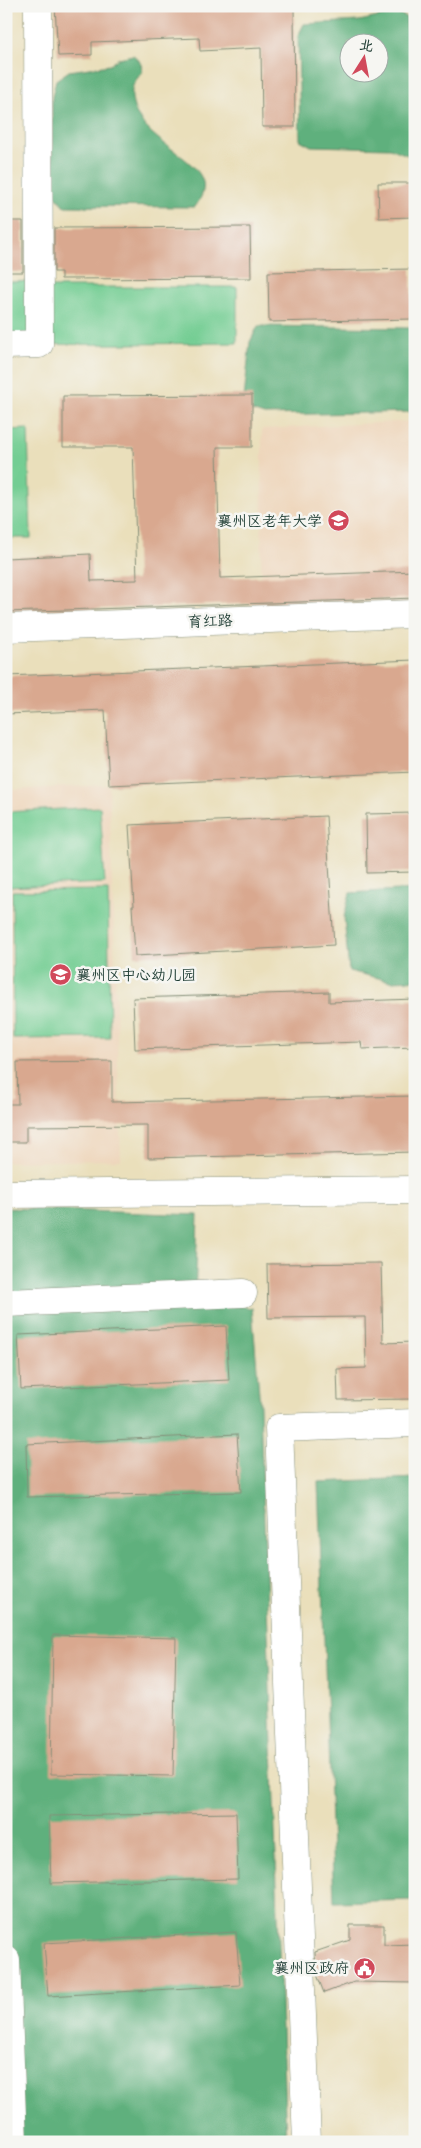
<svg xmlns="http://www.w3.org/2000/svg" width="421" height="2148" viewBox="0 0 421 2148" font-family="'Playpen Sans','LXGW WenKai TC',sans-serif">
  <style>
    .built { fill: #eed6bb }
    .green { fill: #73cd93; stroke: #498564 }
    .forest { fill: #5eb07d; stroke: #3e7658; fill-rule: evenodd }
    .building { fill: #d9a88f }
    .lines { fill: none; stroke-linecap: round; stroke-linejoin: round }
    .minor-casing { stroke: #848e78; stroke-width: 29 }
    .minor { stroke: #fff; stroke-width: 28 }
    .labels { text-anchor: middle; stroke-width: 5; stroke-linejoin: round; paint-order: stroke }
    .poi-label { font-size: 15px; fill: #1f3d34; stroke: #f6f6f2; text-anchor: end }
    .street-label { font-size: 15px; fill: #1f3d34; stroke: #f6f6f2 }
  </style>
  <rect width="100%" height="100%" fill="#f6f6f2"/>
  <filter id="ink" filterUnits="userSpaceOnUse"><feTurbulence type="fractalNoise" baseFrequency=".02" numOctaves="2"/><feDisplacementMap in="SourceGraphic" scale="10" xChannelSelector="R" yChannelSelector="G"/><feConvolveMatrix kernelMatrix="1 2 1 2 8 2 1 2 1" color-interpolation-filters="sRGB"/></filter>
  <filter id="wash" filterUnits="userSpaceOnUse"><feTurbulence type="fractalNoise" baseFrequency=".0096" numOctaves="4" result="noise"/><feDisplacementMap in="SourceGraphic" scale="20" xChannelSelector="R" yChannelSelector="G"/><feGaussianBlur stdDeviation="1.12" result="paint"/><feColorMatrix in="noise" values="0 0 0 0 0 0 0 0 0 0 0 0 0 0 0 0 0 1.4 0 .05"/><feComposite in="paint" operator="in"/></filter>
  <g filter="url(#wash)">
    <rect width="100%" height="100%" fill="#eadfbb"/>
    <!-- built -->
    <path class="built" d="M415 421V614L261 619 262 429Z
      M6 750 8 790 109 785 121 1160 6 1162Z"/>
    <!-- green -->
    <path class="green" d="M39 281V287H237V343L6 345V282Z
      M28 429 31 538H6V430Z
      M100 807 105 883 6 887V812Z
      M108 890 110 1038 13 1039 12 891Z"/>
    <!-- forest -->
    <path class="forest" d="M397 13 406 17 408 49 415 57V158L390 148 311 146 300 140 298 36 304 24 359 21ZM348 42H378V72H348Z
      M133 55C140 60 142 64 142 73 132 83 130 90 133 104 141 140 197 156 203 182 205 191 200 200 195 207L64 206 52 191V97L56 80 69 71 110 65 119 58Z
      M258 326 412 328 415 330V412L264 415 243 408 250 342Z
      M415 889V980L391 981 349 971 344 917 350 893Z
      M6 1208 198 1215 195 1299 252 1308 260 1406 286 2142H6Z
      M415 1478V1900L334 1902 318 1482Z"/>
    <g id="blocks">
      <!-- building -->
      <path class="building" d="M55 6H294L295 127H262L261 48 200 51 199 38 92 42V55L58 56Z
        M378 183H415V217L379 218Z
        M6 221H23V272H6Z
        M250 227 251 278 61 279V272H54V228Z
        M411 269 412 319 269 322 268 272Z
        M252 395V447H217L220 578 415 571V598L6 612V558L90 554 91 581 137 580 133 447H63V396Z
        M415 660V772L109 785 105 710 6 714V676Z
        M415 813V872L367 873 366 814Z
        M326 816 334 945 135 956 132 906H134L129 825Z
        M329 992V1002L415 999V1047L362 1049 361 1042 135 1049 133 998Z
        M112 1061V1102L415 1096V1152L148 1158V1125L26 1126V1142H6V1104H18L17 1062Z
        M381 1263 383 1343 415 1342V1399L338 1400 337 1369 366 1368 365 1317 268 1318 267 1264Z
        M226 1326 229 1380 21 1389 18 1335Z
        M237 1434 241 1492 27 1497 26 1444Z
        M53 1635 176 1638 173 1776 51 1774Z
        M236 1813 238 1879 51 1883 49 1816Z
        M350 1925H384V1945L415 1944V1983L354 1982 324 1993 316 1972 315 1952 350 1940Z
        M236 1932 240 1985 48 1996 44 1943Z"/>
    </g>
  </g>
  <g filter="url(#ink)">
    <use href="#blocks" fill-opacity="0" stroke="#848e78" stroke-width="1"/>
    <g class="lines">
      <defs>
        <path id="minor" d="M6 345 39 344 38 6
          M6 628 415 614
          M6 1194 415 1190
          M6 1303 243 1293
          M6 1960 13 2142
          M307 2142 279 1428 415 1423"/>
      </defs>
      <!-- minor casing -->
      <use href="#minor" class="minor-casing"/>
      <!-- minor -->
      <use href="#minor" class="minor"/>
    </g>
  </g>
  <!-- icons -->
  <defs>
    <symbol id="university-disc" viewBox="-11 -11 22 22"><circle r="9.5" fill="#d1495b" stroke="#f6f6f2"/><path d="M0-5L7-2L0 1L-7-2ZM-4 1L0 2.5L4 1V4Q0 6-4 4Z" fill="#fff"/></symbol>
    <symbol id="school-disc" viewBox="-11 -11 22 22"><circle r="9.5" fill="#d1495b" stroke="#f6f6f2"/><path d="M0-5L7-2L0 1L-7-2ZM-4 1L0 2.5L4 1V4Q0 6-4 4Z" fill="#fff"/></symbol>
    <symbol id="civic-disc" viewBox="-11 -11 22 22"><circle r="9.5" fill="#d1495b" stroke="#f6f6f2"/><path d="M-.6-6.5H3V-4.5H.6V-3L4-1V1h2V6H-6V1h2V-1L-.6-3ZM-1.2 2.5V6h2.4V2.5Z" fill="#fff"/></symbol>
  </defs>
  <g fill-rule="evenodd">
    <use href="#university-disc" x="326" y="508" width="25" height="25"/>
    <use href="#school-disc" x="48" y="962" width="25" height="25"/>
    <use href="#civic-disc" x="352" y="1956" width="25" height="25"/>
  </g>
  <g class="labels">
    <!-- poi labels -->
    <g class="poi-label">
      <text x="322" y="526">襄州区老年大学</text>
      <text x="76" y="980" text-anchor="start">襄州区中心幼儿园</text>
      <text x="349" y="1973">襄州区政府</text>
    </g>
    <!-- street labels -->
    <g class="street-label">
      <text transform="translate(210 621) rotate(-2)" y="5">育红路</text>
    </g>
  </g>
  <!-- margin -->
  <rect width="421" height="2148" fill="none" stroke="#f6f6f2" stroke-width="25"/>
  <!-- north arrow -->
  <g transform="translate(364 58) rotate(11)"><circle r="24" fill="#f6f6f2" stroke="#a0aca6"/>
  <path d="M0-4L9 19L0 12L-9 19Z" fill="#d1495b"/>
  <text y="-8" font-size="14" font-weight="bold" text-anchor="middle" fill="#1f3d34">北</text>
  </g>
</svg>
